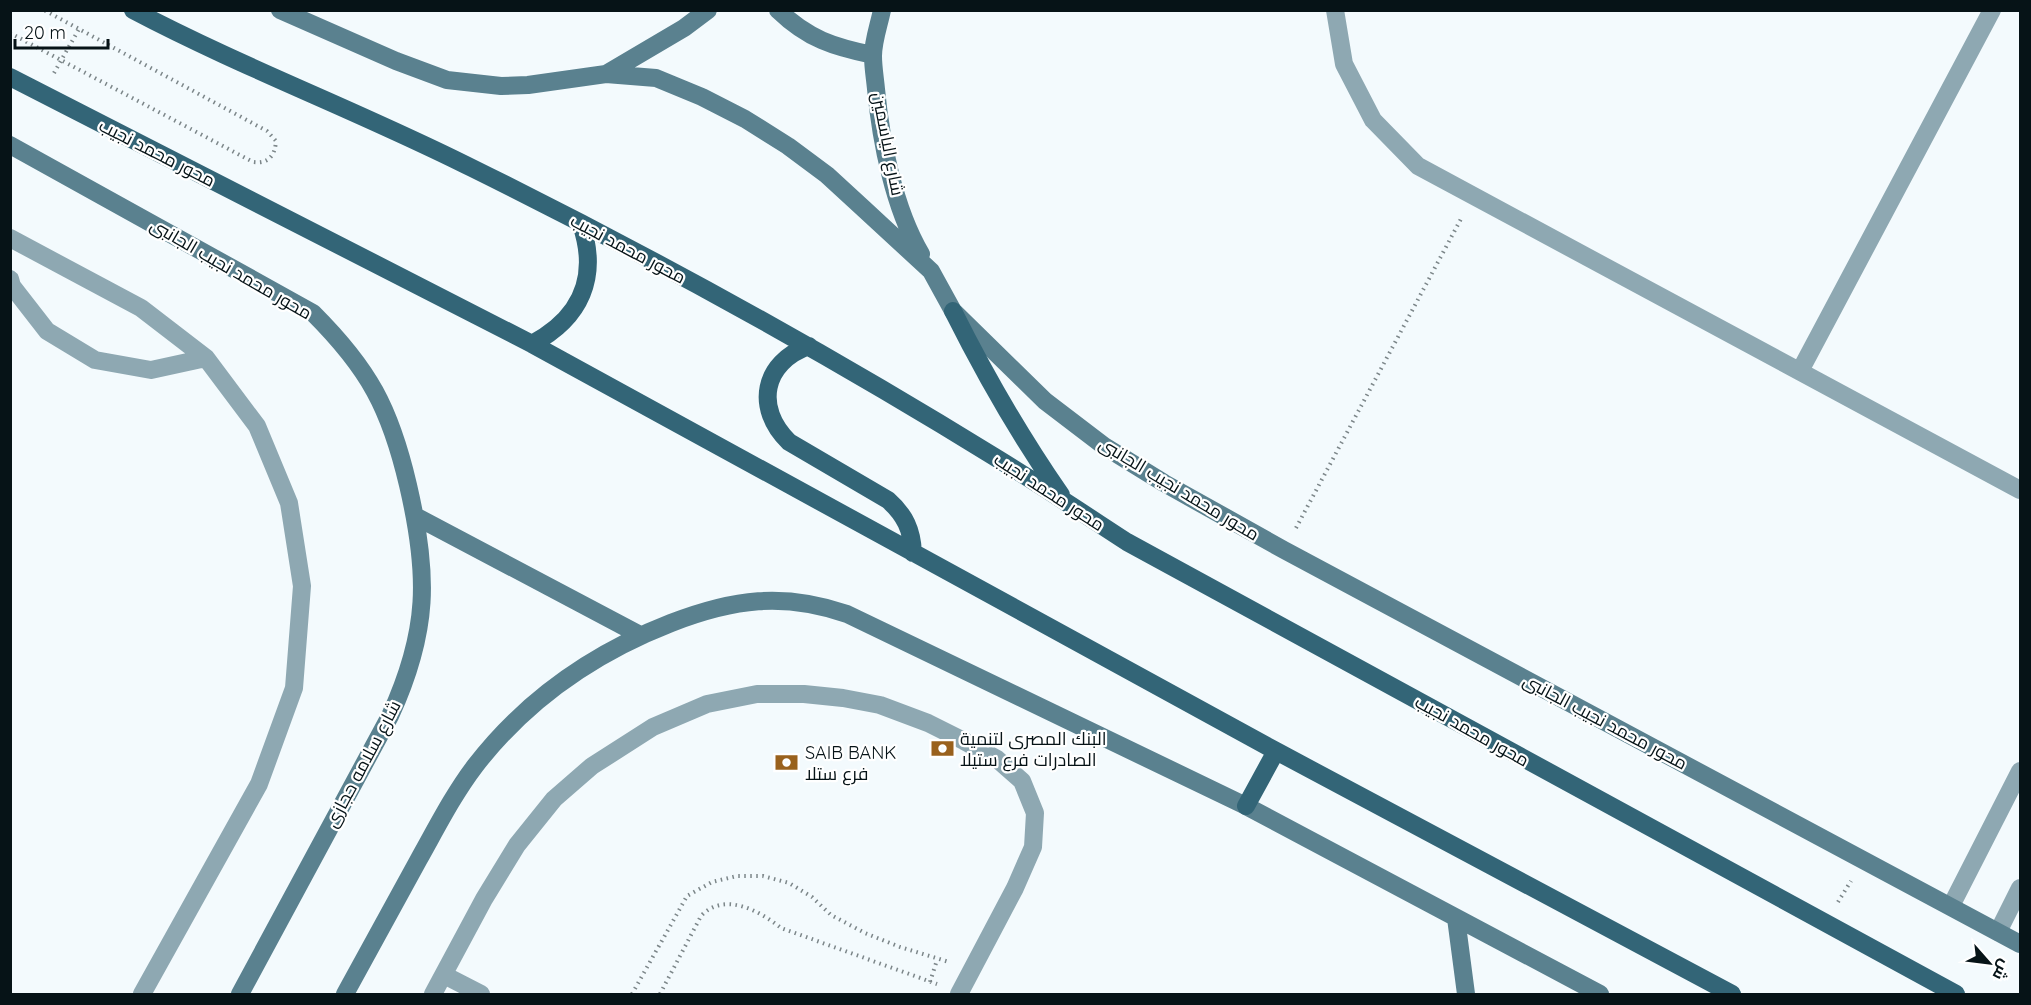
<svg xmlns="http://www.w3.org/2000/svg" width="2031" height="1005" viewBox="0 0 2031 1005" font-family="Quicksand,Cairo,sans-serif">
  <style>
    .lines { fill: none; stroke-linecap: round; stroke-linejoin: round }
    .path { stroke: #7c8689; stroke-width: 4; stroke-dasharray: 1.5 4.5; stroke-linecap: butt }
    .street { stroke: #8ea8b2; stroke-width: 18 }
    .secondary { stroke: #5a818f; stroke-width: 18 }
    .primary { stroke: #336577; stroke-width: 18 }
    .labels { text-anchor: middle; stroke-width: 4.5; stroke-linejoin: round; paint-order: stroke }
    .street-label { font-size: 18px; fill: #061317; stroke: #fff }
    .poi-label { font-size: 18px; fill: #061317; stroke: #fff; text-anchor: start }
  </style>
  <rect width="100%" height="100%" fill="#f3fafd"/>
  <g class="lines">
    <!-- path -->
    <path class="path" d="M10 33 253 162C268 164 275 156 276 141L267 131 44 10
      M54 73 79 29
      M1296 528 1462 217
      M1838 902 1851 881
      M930 982 937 960
      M632 994 687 896 712 882 737 876H763L789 883 812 897 831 915 865 933 900 947 949 962
      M660 994 701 916C724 891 760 911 781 928L937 984"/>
    <!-- street -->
    <path class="street" d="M1335 10 1344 64 1373 120 1418 166 2020 490
      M10 238 141 308 206 358 257 426 289 503 302 586 294 688 259 784 142 994
      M10 279 12 286 47 331 95 360 151 370 206 358
      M1800 371 1992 10
      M1951 906 2020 771
      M1998 932 2020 888
      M444 975 481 994
      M433 994 484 899 517 845 554 799 592 766 653 727 707 704 757 694H804L843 698 880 705 928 723 964 741 997 759 1022 781 1035 813 1033 847 1015 888 959 994"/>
    <!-- secondary -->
    <path class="secondary" d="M280 10 396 61 447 80 501 86 528 85 606 74 656 78 702 97 745 119 788 146 827 175 864 209 931 271 953 311 1045 401 1104 446 1164 483 1284 550 2020 944
      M778 10C808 39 834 47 873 55
      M882 10C879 25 873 41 873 56 873 67 875 78 876 89 881 142 894 208 921 254
      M606 74 684 28 708 10
      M10 145 313 313C369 369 390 408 408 485 429 575 429 631 390 716L240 994
      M415 516 640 635
      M1456 918 1466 994
      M345 994C370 949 394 904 419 859 437 827 453 795 475 766 526 700 594 653 671 623 733 599 783 592 847 614L1246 806 1600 994"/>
    <!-- primary -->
    <path class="primary" d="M133 10C243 68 361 112 472 168 652 257 828 354 998 459 1042 486 1084 514 1127 542L1956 994
      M10 77 532 344 1276 751 1732 994
      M953 311C985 375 1020 436 1061 495
      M532 344C581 318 599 277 581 224
      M809 346C763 362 754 408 789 442L888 500C905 515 912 530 913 553
      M1246 806 1276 751"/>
  </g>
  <!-- icons -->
  <defs>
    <symbol id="bank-bare" viewBox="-9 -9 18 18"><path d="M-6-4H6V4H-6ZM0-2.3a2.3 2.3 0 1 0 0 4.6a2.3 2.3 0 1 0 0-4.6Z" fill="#99611d" stroke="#fff" stroke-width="2.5" paint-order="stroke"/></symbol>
  </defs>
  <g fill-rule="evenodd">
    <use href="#bank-bare" x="926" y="732" width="33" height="33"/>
    <use href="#bank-bare" x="770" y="746" width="33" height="33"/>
  </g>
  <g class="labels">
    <!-- street labels -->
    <g class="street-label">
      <text transform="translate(888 144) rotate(79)" y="6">شارع الياسمين</text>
      <text transform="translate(157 153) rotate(27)" y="6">محور محمد نجيب</text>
      <text transform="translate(628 249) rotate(28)" y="6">محور محمد نجيب</text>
      <text transform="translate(231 269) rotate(30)" y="6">محور محمد نجيب الجانبى</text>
      <text transform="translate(1179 489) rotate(31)" y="6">محور محمد نجيب الجانبى</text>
      <text transform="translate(1049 492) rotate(33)" y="6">محور محمد نجيب</text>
      <text transform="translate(1605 722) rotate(28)" y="6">محور محمد نجيب الجانبى</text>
      <text transform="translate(1472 731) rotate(29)" y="6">محور محمد نجيب</text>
      <text transform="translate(363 764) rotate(-62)" y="6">شارع سلامه حجازى</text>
    </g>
    <!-- poi labels -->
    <g class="poi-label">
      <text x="960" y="745">البنك المصرى لتنمية<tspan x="960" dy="21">الصادرات فرع ستيلا</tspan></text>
      <text x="805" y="759">SAIB BANK<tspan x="805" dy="21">فرع ستلا</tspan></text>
    </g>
  </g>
  <!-- border -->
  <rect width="2031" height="1005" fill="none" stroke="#061317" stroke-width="24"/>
  <!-- north arrow -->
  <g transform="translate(1989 963) rotate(118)" stroke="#ffffff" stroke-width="4.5" paint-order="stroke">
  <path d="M0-4.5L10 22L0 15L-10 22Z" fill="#061317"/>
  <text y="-9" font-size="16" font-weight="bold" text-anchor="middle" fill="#061317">ش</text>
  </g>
  <!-- scale -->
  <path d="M15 39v9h93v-9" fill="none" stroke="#061317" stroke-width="3"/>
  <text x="24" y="39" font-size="18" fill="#061317" stroke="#ffffff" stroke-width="4.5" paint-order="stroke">20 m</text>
</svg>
